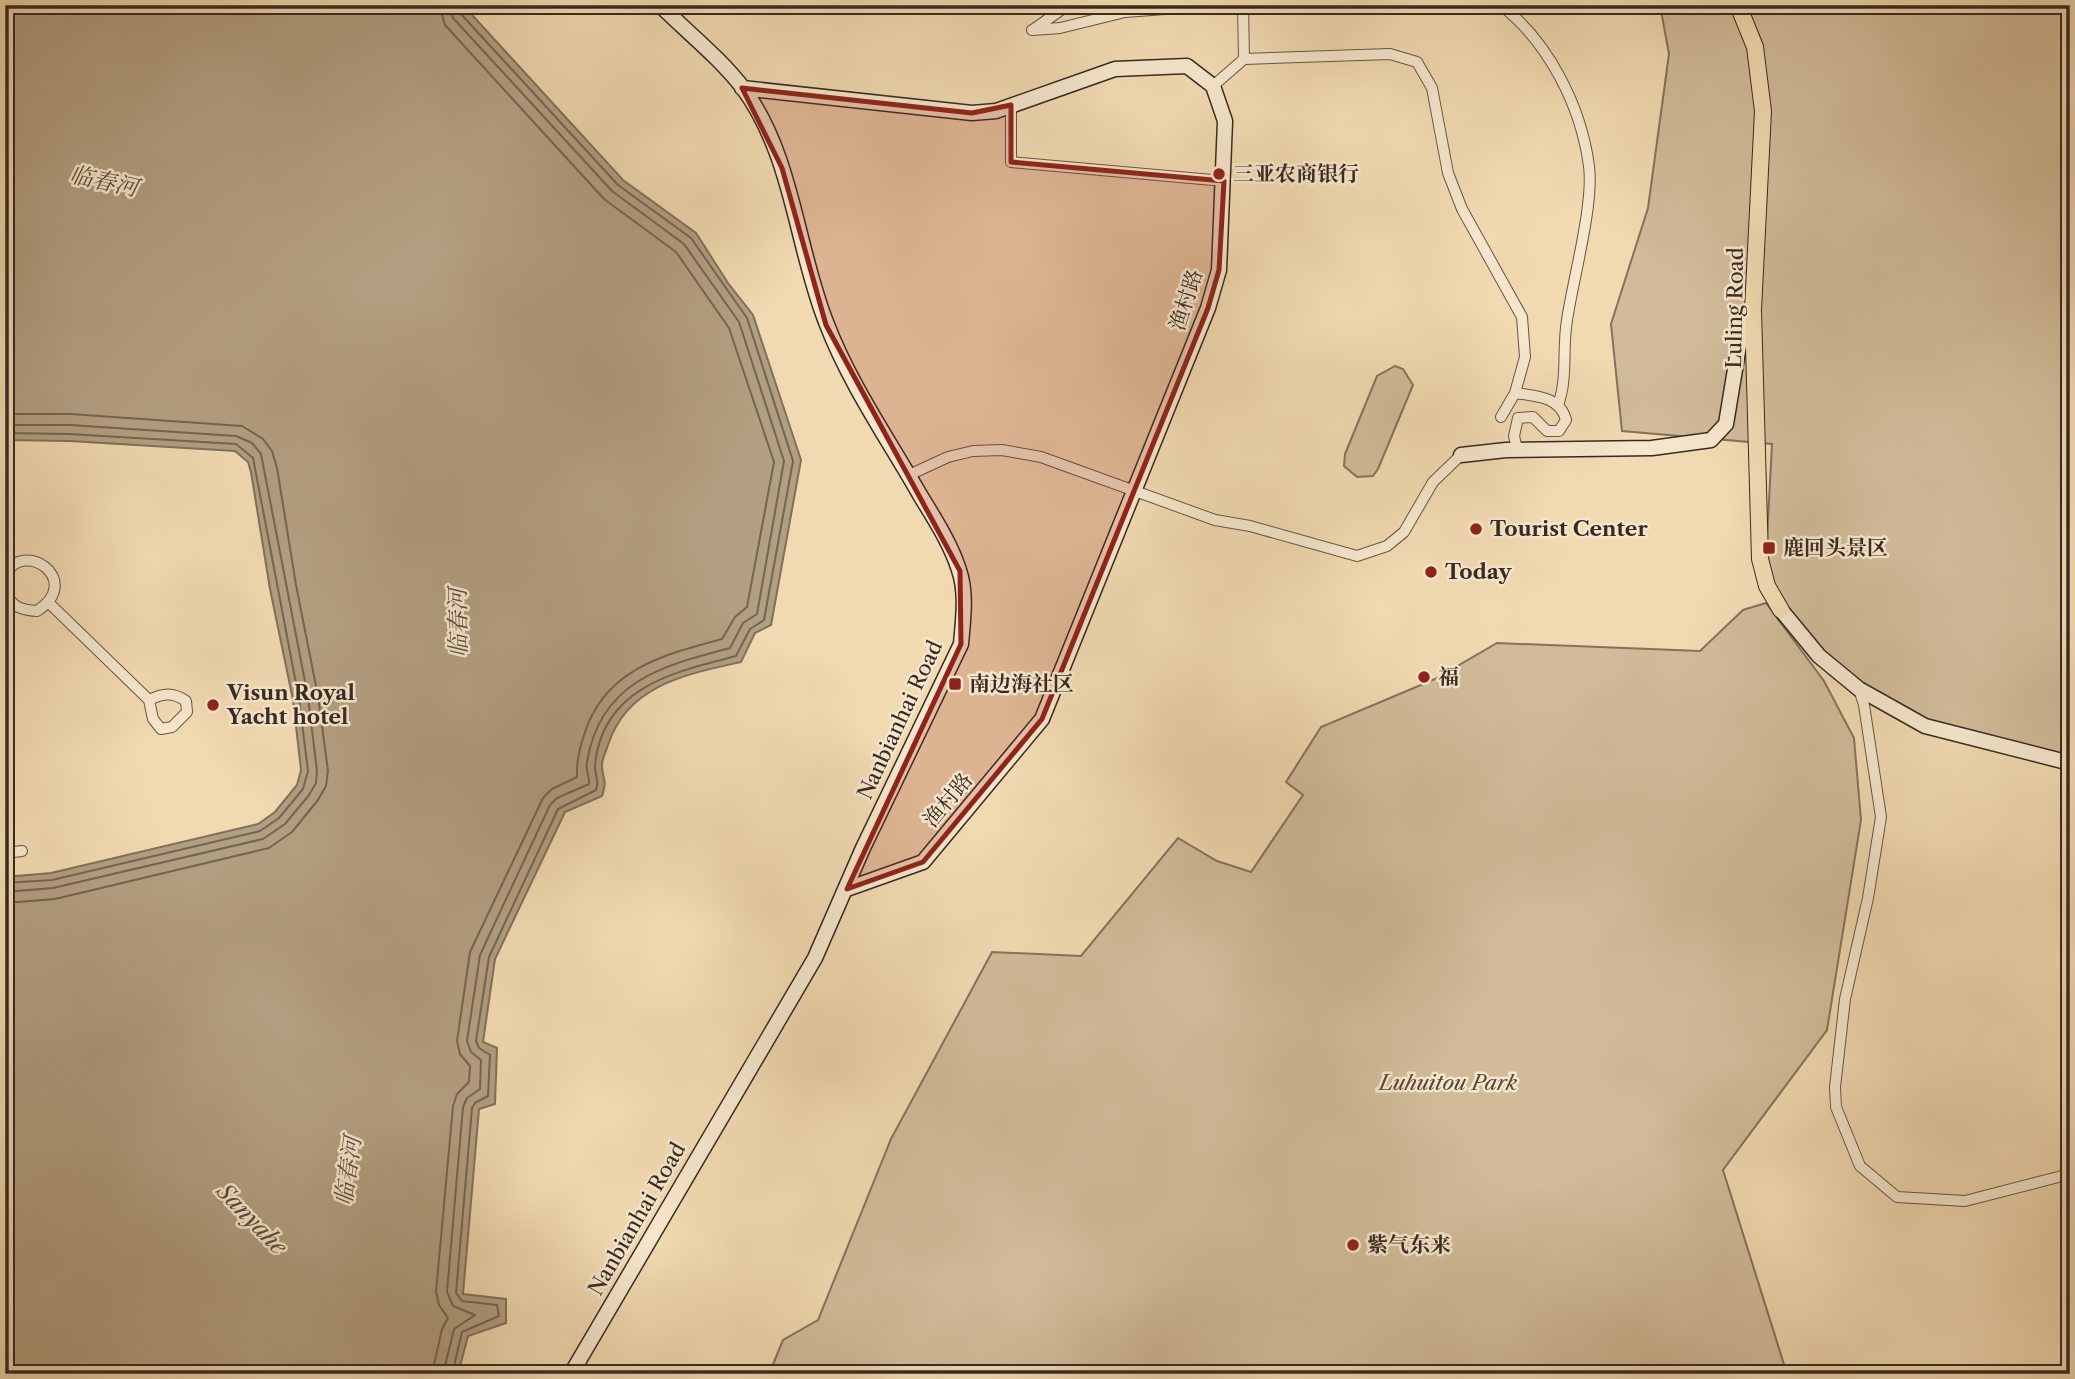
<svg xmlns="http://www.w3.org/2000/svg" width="2075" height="1379" viewBox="0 0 2075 1379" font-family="'Libre Caslon Text','Noto Serif SC',serif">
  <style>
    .green { fill: #d1bb99; stroke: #84725e; stroke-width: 2 }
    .water { fill: #b29e80; stroke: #81705a; stroke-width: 2 }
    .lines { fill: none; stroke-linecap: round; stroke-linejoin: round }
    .shore { stroke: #746451; stroke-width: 2 }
    .street-casing { stroke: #665646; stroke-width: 12 }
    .secondary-casing { stroke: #372a22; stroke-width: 17 }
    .primary-casing { stroke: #372a22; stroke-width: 18 }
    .street { stroke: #f6e6cc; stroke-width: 10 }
    .secondary { stroke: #f6e6cc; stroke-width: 14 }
    .primary { stroke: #f1d9b1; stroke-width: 16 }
    .marked { fill: #8f2418; fill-opacity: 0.2; stroke: #8f2418; stroke-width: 5; stroke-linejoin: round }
    .poi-dot { fill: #8f2418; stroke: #f6e6cc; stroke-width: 2.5 }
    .labels { text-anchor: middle; stroke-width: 5; stroke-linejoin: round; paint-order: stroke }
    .poi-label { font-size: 21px; font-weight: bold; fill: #372a22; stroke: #f6e6cc; text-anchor: start }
    .street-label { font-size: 21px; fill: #372a22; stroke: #f6e6cc }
    .park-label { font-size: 21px; font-style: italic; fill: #56473a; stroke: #f6e6cc }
    .water-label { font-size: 23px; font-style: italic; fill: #5c4d3e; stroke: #f6e6cc }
  </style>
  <rect width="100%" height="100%" fill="#f1d9b1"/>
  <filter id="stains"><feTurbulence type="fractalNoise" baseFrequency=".00286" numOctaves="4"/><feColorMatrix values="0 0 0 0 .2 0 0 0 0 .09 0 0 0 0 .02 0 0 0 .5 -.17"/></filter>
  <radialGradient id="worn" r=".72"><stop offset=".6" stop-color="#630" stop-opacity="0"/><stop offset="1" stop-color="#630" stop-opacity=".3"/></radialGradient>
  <!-- green -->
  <path class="green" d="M1660 5H2070V760L1876 706 1796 625 1765 577 1772 444 1622 431 1611 324 1648 208 1669 54Z
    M1395 366 1403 369 1413 385 1378 469 1373 476 1357 477 1344 466 1345 454 1377 376Z
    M1766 603 1824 681 1854 738 1861 820 1827 1030 1723 1170 1787 1374H769L783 1340 818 1320 891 1139 992 952 1081 956 1178 838 1217 861 1251 872 1303 795 1286 782 1321 727 1435 679 1497 643 1700 651 1743 610Z"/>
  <!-- water -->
  <path class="water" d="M5 5H463L623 180 696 233 728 283 753 315 801 460 771 625 755 633 741 662C687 674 627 685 608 745 606 751 602 759 602 765 602 780 608 778 602 796L565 812 495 959 483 1042 497 1048 495 1104 479 1109 463 1294 506 1299V1323L468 1336 458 1374H5V877L51 873 258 824 275 812 297 785 301 770 293 700 270 589 251 472 248 462 235 451 69 441 5 440Z"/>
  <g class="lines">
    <!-- shore -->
    <path class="shore" d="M5 414H70L242 426 263 439 272 451 277 468 296 585 318 696 328 771 326 786 318 800 292 832 269 848 55 899 5 903
      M5 425H70L236 436 252 443 261 454 308 697 317 771 316 783 309 795 285 824 263 839 53 888 5 892
      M5 433 69 434 236 444 253 458 299 699 308 771 303 789 279 818 260 831 52 880 5 883
      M432 1374 442 1329 448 1318 439 1305 436 1292 453 1106 457 1094 469 1082 470 1066 460 1054 457 1041 470 952 543 798 552 789 577 777C576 762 579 750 584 735 604 669 663 655 722 639L735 617 747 607 774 462 729 328 676 252 604 199 445 25 439 5
      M443 1374 454 1329 475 1315 453 1306 447 1292 463 1107 467 1098 480 1089 481 1060 471 1052 467 1041 480 955 550 805 557 798 589 784C590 776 585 770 587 762 600 682 661 666 730 648L743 623 757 614 784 461 739 322 684 244 612 191 453 18 449 5
      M452 1374 462 1332 499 1316 497 1305 462 1301 456 1293 472 1108 475 1103 488 1096 490 1055 479 1048 476 1041 489 957 558 809 596 790C600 779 594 774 595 764 603 687 674 672 736 656L750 629 764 620 793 461 747 318 691 238 618 185 460 13 458 5"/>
    <defs>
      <path id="street" d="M1501 5C1549 43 1581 106 1589 166 1594 205 1573 279 1567 320 1562 349 1568 378 1558 405
        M1034 29 1068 5
        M1032 30 1060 28 1125 12 1218 5
        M1244 59 1390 54 1417 62 1432 88 1448 173 1462 209 1522 317 1525 357 1515 393
        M1213 86 1244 59 1243 5
        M1011 105V162L1224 181
        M1501 417 1515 393C1535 396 1560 396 1566 420L1559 431H1547L1533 417 1518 418 1514 436 1517 449
        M909 475 948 457 973 451 1002 450 1041 457 1215 520 1250 526 1357 556 1387 546 1404 532 1433 482 1461 455
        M5 576C22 537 85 580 37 611 20 610 13 607 5 592
        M48 602 149 700 153 719 161 729 172 727 187 712 186 701C173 692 163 693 149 700
        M1859 689 1864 705 1881 817 1868 898 1845 999 1835 1087 1836 1107 1860 1166 1897 1197 1965 1201 2070 1174
        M5 853 22 851"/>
      <path id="secondary" d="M742 88 972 113 996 111 1115 69 1187 66 1213 86 1225 121 1219 270 1208 308 1042 719 923 862 847 889
        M1461 455 1506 450 1652 448 1711 440 1726 424 1742 327 1753 310
        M1781 610 1819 656 1859 689 1925 726 2070 763
        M571 1374 815 958 863 848 961 644C963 620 967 593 959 570 951 544 934 518 920 495 888 439 849 383 826 322 796 246 793 156 743 88 720 58 687 32 660 5"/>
      <path id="primary" d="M1738 5 1755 47 1763 111 1753 310 1760 559 1767 586 1781 610"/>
    </defs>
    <!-- street casing -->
    <use href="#street" class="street-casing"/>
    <!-- secondary casing -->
    <use href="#secondary" class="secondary-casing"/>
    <!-- primary casing -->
    <use href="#primary" class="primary-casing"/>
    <!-- street -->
    <use href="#street" class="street"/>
    <!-- secondary -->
    <use href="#secondary" class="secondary"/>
    <!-- primary -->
    <use href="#primary" class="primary"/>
  </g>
  <!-- marked area -->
  <path class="marked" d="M742 88 972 113 1011 105V162L1224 181 1219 270 1208 308 1042 719 923 862 847 889 961 644 960 571 826 325 782 168Z"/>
  <!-- markers -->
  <g class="poi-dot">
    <circle cx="1219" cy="174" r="7"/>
    <circle cx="1476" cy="529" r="7"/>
    <rect x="1762" y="541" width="14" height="14" rx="3.5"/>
    <circle cx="1431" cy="572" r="7"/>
    <circle cx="1424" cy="677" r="7"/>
    <rect x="948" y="677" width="14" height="14" rx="3.5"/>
    <circle cx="213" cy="705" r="7"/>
    <circle cx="1353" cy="1245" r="7"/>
  </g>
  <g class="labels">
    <!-- poi labels -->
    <g class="poi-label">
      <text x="1233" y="181">三亚农商银行</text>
      <text x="1490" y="536">Tourist Center</text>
      <text x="1783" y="555">鹿回头景区</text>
      <text x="1445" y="579">Today</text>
      <text x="1438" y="684">福</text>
      <text x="969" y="691">南边海社区</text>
      <text x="227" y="700">Visun Royal<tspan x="227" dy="24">Yacht hotel</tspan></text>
      <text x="1367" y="1252">紫气东来</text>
    </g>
    <!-- street labels -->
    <g class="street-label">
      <text transform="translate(1186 300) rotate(-72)" y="7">渔村路</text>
      <text transform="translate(1735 308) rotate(-89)" y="7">Luling Road</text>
      <text transform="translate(900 720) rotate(-65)" y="7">Nanbianhai Road</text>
      <text transform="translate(948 800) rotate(-50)" y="7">渔村路</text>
      <text transform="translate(637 1219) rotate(-60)" y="7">Nanbianhai Road</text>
    </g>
    <!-- park labels -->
    <g class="park-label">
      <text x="1448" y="1090">Luhuitou Park</text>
    </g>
    <!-- water labels -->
    <g class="water-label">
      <text transform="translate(104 181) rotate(12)" y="8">临春河</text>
      <text transform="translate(458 623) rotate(-91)" y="8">临春河</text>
      <text transform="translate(348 1171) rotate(-82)" y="8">临春河</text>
      <text transform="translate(252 1219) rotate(46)" y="8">Sanyahe</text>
    </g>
  </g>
  <!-- margin -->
  <rect width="2075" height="1379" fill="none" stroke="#f1d9b1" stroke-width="28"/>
  <rect x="7" y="7" width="2061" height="1365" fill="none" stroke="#372a22" stroke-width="3.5"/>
  <rect x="14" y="14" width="2047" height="1351" fill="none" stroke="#372a22" stroke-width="2"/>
  <rect width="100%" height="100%" filter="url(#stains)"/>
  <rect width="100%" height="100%" fill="url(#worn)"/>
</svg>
